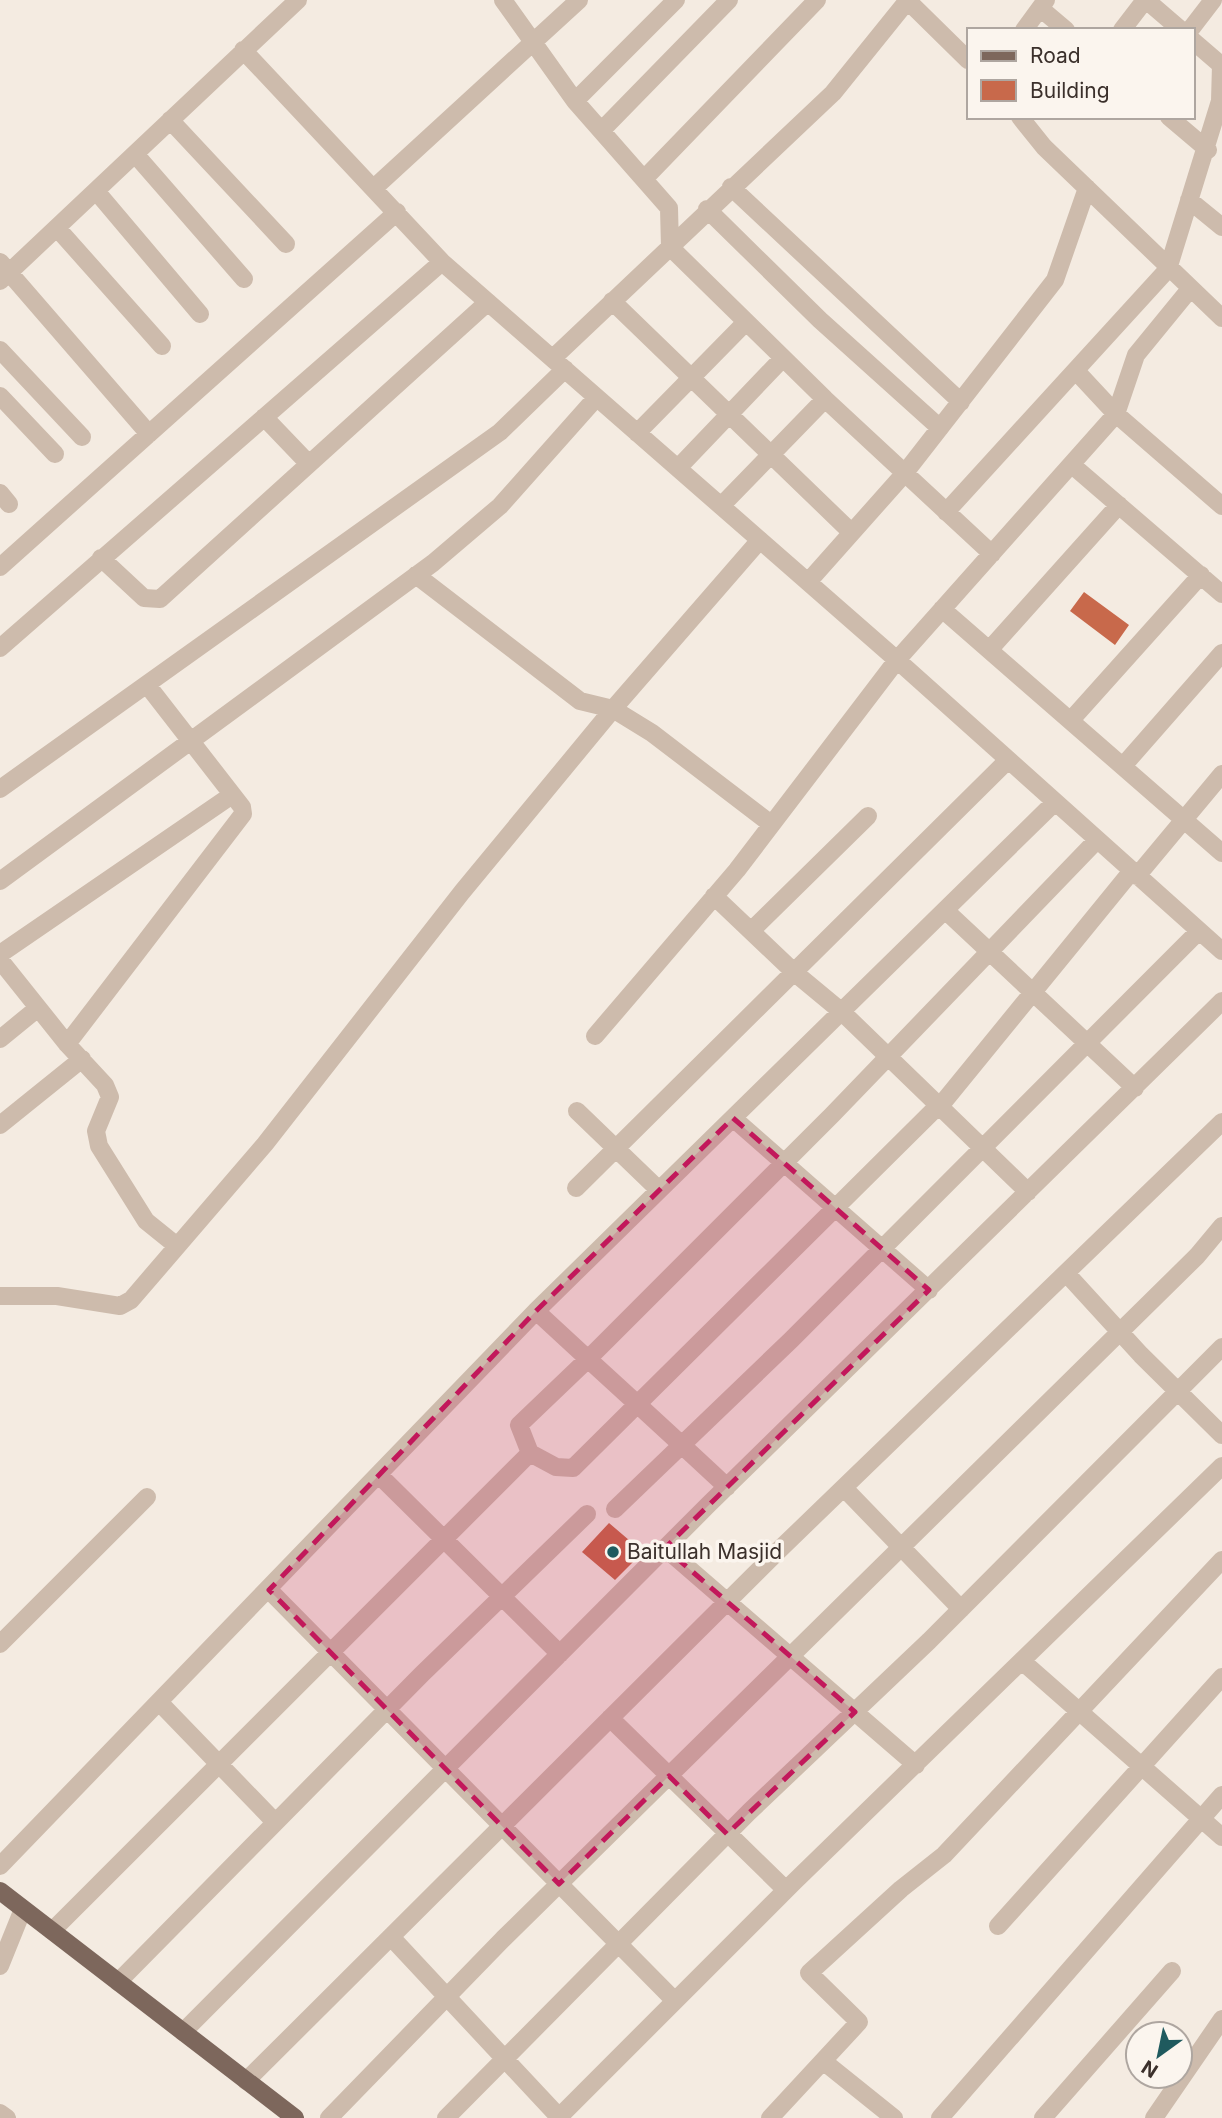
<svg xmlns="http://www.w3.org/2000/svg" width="1222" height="2118" viewBox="0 0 1222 2118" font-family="Inter,sans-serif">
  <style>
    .building { fill: #c8694b }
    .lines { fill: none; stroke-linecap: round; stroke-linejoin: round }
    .minor { stroke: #cdbbac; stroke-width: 18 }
    .major { stroke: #7d675c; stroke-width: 18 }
    .marked { fill: #c2185b; fill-opacity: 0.2; stroke: #c2185b; stroke-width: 5; stroke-dasharray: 14 9; stroke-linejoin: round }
    .poi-dot { fill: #1f5a5e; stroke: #fbf5ee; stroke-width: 2.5 }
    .labels { text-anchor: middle; stroke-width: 7; stroke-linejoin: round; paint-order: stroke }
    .poi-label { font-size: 21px; fill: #3b302b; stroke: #fbf5ee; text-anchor: start }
  </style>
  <rect width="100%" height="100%" fill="#f4ebe1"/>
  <!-- building -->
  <path class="building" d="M1084 592 1129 625 1115 645 1070 611Z
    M609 1523 643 1552 615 1580 582 1552Z"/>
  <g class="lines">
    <!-- minor -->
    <path class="minor" d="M503 0 575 101 669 208 670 247 825 399 992 554
      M907 0 968 60
      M1146 0 1181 30
      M1040 8 1066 30
      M1024 30 1046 0
      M1122 30 1145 0
      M1190 30 1213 0
      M243 50 442 262 897 660 1222 951
      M575 101 676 0
      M1020 117 1044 147 1222 318
      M1169 117 1208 150
      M170 120 286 244
      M602 130 729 0
      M135 154 244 279
      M644 179 817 0
      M731 187 961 402
      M374 188 579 0
      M96 191 200 314
      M1189 200 1222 227
      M707 209 820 320 940 428
      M57 228 162 346
      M0 262 149 434
      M0 281 298 0
      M612 301 851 532
      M0 350 82 437
      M553 358 833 93 908 0
      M1076 371 1116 414 1222 506
      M0 396 55 454
      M264 417 309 464
      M637 433 746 322
      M1072 465 1222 594
      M678 468 783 358
      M0 493 9 504
      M721 506 825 399
      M946 512 1168 269 1220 101 1221 65 1192 40
      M101 558 144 598 160 599 488 302
      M0 567 397 212
      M416 575 580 701 613 709 652 733 771 824
      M808 582 904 474 1055 280 1087 188
      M942 609 1222 853
      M0 648 442 262
      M990 649 1119 505
      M1071 720 1201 575
      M1123 766 1222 653
      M0 789 500 432 565 369
      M1055 802 536 1311 588 1359 832 1115 1097 840
      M1137 876 1222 774
      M0 881 433 563 500 506 596 398
      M714 896 795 973 842 1012 1028 1192
      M946 911 1135 1088
      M751 931 868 816
      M0 954 232 795
      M0 960 67 1044 105 1085 110 1097 96 1131 99 1146 146 1221 177 1246
      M595 1036 737 870 897 660 1116 414 1136 355 1190 289
      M0 1039 38 1008
      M67 1044 243 814 242 807 148 686
      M577 1111 659 1190
      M733 1118 929 1290
      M0 1125 82 1059
      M576 1188 1008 760
      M1066 1273 1141 1355 1222 1435
      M0 1296H57L120 1306 131 1300 265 1144 462 892 613 709 760 540
      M379 1475 560 1654
      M727 1487C681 1444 634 1401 588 1359L519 1425 530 1453 556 1467 573 1468C694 1348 816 1228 937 1107L945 1100 1131 872
      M844 1488 961 1609
      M615 1509 791 1340 1199 931
      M665 1548 916 1765
      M269 1590 675 2001
      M0 1644 147 1497
      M1023 1662 1222 1837
      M160 1703 275 1822
      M610 1718 786 1890
      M0 1866 536 1311
      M998 1926 1222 1677
      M52 1931 530 1453
      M391 1937 559 2117
      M0 1966 23 1909
      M118 1982 422 1674 587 1514
      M183 2032 708 1505 1222 1001
      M823 2061 894 2118
      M246 2081 779 1550 1222 1122
      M0 2113 7 2118
      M329 2118 503 1939 1197 1256 1222 1226
      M446 2118 749 1812 929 1641 1222 1347
      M558 2118 794 1882 1222 1466
      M770 2118 859 2022 809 1973 901 1889 944 1855 1222 1560
      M940 2118 1222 1795
      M1043 2118 1172 1971
      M1154 2118 1222 2019"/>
    <!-- major -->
    <path class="major" d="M0 1891 295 2118"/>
  </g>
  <!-- marked area -->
  <path class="marked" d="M733 1118 929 1290 665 1548 855 1712 727 1834 669 1776 559 1884 269 1590 536 1311Z"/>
  <!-- markers -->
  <circle class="poi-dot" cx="613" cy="1552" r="7"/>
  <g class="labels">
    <!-- poi labels -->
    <g class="poi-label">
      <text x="627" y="1559">Baitullah Masjid</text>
    </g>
  </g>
  <!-- legend -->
  <rect x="967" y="28" width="228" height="91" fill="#fbf5ee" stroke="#aea6a0" stroke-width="2"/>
  <rect x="981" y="51" width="35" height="10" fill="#7d675c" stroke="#aea6a0" stroke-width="2"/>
  <text x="1030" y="63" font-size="21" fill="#3b302b">Road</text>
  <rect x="981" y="80" width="35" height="21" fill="#c8694b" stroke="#aea6a0" stroke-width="2"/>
  <text x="1030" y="98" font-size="21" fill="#3b302b">Building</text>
  <!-- north arrow -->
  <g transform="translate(1159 2055) rotate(213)"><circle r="33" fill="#fbf5ee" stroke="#aea6a0" stroke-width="2"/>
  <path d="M0-5L12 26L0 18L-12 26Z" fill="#1f5a5e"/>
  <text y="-10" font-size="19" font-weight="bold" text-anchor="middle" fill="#3b302b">N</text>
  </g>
</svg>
